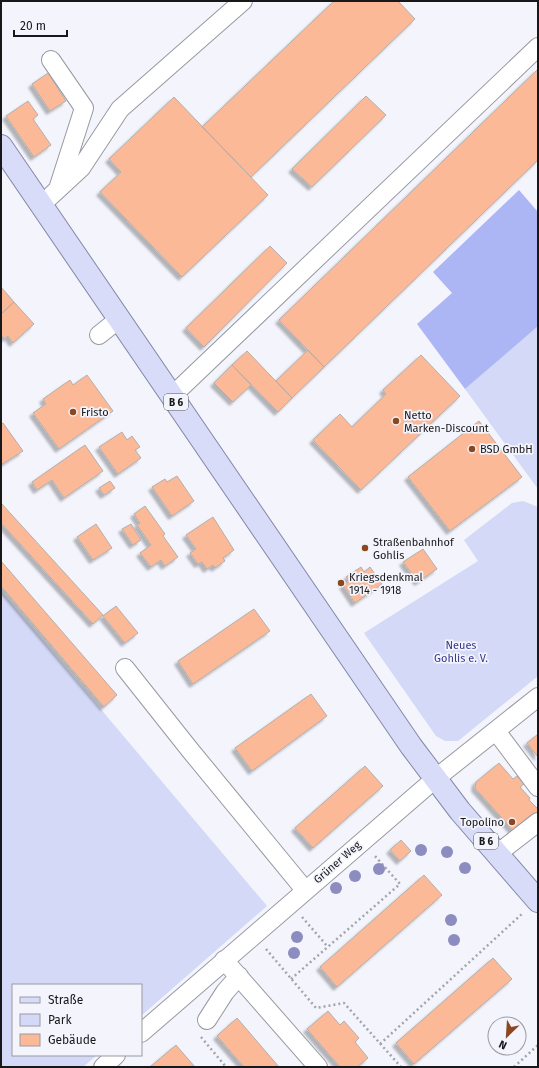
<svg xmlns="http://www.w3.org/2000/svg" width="539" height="1068" viewBox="0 0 539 1068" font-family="'Fira Sans',sans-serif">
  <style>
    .green { fill: #d3d9f6 }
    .forest { fill: #adb6f5 }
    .building { fill: #fbb997; stroke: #b6aeaa; filter: url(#shadow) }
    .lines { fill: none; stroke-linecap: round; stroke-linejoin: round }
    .minor-casing { stroke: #9899a1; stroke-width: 20 }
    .major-casing { stroke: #8488a7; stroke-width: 24 }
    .path { stroke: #a4a4aa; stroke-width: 2.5; stroke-dasharray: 2 3; stroke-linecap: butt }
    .minor { stroke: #fff; stroke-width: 18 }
    .major { stroke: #d8dcf8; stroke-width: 22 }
    .tree { fill: #8c8cc0 }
    .poi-dot { fill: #8c471e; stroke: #f3f4fc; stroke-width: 1.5 }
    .labels { text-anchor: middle; stroke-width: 3.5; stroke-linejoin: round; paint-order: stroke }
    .shield { fill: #f3f4fc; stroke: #5a5a5e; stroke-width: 1 }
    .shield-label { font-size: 10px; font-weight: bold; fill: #18181b }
    .poi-label { font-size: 11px; fill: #18181b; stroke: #f3f4fc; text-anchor: start }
    .park-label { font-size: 11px; fill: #37378f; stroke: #f3f4fc }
    .street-label { font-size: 11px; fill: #18181b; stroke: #f3f4fc }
  </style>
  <defs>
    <filter id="shadow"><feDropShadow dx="-3.5" dy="3.5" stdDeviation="1" flood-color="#0004"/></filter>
  </defs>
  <rect width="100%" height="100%" fill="#f3f4fc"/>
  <!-- green -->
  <path class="green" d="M538 325V489L465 389Z
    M523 501 538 507V676L458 741H445L436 736 364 633 478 561 464 540 512 503Z
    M1 591 267 906 141 1016V985H13V1055H97L83 1067H1Z"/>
  <!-- forest -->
  <path class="forest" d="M519 190 538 212V326L465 389 417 324 452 293 433 272Z"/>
  <!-- building -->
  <path class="building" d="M334 1H398L415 19 251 177 202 127Z
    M538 69V160L324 367 279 320Z
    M48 73 66 101 50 111 32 84Z
    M366 96 386 115 312 187 292 169Z
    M174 97 268 195 182 277 100 192 121 172 109 159Z
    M28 101 38 115 33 119 51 145 34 157 6 116Z
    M270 246 287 263 204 347 186 328Z
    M1 287 14 302 1 314Z
    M14 302 34 324 13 343 8 336 4 339 1 335V314Z
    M308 350 324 367 292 398 276 381Z
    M247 351 292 398 278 412 232 365Z
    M421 355 460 396 361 490 313 440 340 414 352 427 386 394 383 390Z
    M232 365 251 385 233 402 214 383Z
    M87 375 113 411 59 449 33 413 46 404 43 399 70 380 73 385Z
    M479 421 522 477 450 531 408 477Z
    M3 423 23 451 1 465V424Z
    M122 432 127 440 132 436 140 447 135 450 141 458 118 474 99 447Z
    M85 445 103 471 64 498 52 480 37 490 32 482Z
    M177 476 194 501 172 516 152 487 165 479 167 482Z
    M110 481 115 488 104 495 99 488Z
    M1 503 103 615 93 624 1 523Z
    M145 506 165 534 163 536 178 557 165 566 161 560 151 567 140 553 151 545 137 525 140 523 134 514Z
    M213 517 234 550 223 558 225 561 215 568 213 565 207 569 202 562 198 564 190 553 196 549 186 535Z
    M96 524 112 548 93 560 77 537Z
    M131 524 141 540 133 545 122 529Z
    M423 549 437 569 418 582 403 562Z
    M1 561 117 695 104 707 1 586Z
    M361 567 364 572 370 567 382 584 355 603 343 585 349 581 346 577Z
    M116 606 138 633 125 643 103 616Z
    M254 609 270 631 193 684 178 661Z
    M311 694 327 716 252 771 235 748Z
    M538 734V757L527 743Z
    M499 763 513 779 517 776 524 784 520 787 530 798 529 800 538 809V818L517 835 475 788 476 782Z
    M365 766 383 786 313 848 295 828Z
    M401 840 411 851 400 861 390 850Z
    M424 875 442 895 337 987 320 967Z
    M493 958 512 979 414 1064 396 1043Z
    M328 1011 340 1025 344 1021 359 1038 355 1042 368 1058 357 1067H340L307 1029Z
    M237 1018 279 1067H244L217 1036Z
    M176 1045 195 1067H150Z"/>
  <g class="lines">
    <defs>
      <path id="minor" d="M51 60 84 108 58 189
        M41 205 81 168 120 109 243 1
        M99 335 119 319
        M172 396 538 47
        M125 668 190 750 305 890
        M496 731 538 787
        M497 854 538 822
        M224 960 318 1067
        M207 1020 225 992 239 976
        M141 1033 435 779 538 697
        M103 1067 116 1055"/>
      <path id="major" d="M1 146 411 746 460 811 538 901"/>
    </defs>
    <!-- minor casing -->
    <use href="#minor" class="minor-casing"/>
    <!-- major casing -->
    <use href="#major" class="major-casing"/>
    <!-- path -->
    <path class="path" d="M302 917 328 947
      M266 949 316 1008 344 1003 401 1067
      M291 979 400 884 374 855
      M201 1037 226 1067
      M380 1044 523 913
      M514 1067 538 1045"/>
    <!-- minor -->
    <use href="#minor" class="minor"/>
    <!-- major -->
    <use href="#major" class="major"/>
  </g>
  <!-- trees -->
  <g class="tree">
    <circle cx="421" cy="850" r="6"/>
    <circle cx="447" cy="852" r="6"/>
    <circle cx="465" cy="868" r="6"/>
    <circle cx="379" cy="869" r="6"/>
    <circle cx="355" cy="876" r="6"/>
    <circle cx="336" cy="888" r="6"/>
    <circle cx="451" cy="920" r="6"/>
    <circle cx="297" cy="937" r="6"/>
    <circle cx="454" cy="940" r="6"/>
    <circle cx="294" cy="953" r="6"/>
  </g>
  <!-- markers -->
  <g class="poi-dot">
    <circle cx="73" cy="412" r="4"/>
    <circle cx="396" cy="421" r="4"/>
    <circle cx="472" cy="449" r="4"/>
    <circle cx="365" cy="548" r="4"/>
    <circle cx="341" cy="583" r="4"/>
    <circle cx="512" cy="822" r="4"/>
  </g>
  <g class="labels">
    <!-- shield labels -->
    <g class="shield">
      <rect x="164" y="394" width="24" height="16" rx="3"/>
      <rect x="474" y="833" width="24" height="16" rx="3"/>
    </g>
    <g class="shield-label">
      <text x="176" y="406">B 6</text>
      <text x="486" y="845">B 6</text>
    </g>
    <!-- poi labels -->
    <g class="poi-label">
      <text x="81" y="416">Fristo</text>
      <text x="404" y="419">Netto<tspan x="404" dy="13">Marken-Discount</tspan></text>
      <text x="480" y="453">BSD GmbH</text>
      <text x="373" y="546">Straßenbahnhof<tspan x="373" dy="13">Gohlis</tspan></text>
      <text x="349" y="581">Kriegsdenkmal<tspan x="349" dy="13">1914 - 1918</tspan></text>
      <text x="504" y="826" text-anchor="end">Topolino</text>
    </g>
    <!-- park labels -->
    <g class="park-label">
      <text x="461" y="649">Neues<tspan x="461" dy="13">Gohlis e. V.</tspan></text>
    </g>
    <!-- street labels -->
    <g class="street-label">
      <text transform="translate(337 862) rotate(-41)" y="4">Grüner Weg</text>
    </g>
  </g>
  <!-- border -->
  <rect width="539" height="1068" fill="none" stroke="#18181b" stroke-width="4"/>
  <!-- legend -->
  <rect x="12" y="984" width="130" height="72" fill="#f3f4fc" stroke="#9b9ca2"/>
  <rect x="20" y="997" width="20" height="6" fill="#d8dcf8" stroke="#9b9ca2"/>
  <text x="48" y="1004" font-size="12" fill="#18181b">Straße</text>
  <rect x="20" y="1014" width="20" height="12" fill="#d3d9f6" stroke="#9b9ca2"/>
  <text x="48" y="1024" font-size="12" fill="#18181b">Park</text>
  <rect x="20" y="1034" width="20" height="12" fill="#fbb997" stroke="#9b9ca2"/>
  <text x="48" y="1044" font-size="12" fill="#18181b">Gebäude</text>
  <!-- north arrow -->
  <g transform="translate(507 1036) rotate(205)"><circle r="19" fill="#f3f4fc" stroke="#9b9ca2"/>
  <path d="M0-3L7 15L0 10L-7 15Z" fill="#8c471e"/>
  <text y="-6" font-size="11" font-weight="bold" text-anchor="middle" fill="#18181b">N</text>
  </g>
  <!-- scale -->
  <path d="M14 30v6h53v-6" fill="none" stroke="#18181b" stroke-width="2"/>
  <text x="20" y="30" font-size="12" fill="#18181b" stroke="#f3f4fc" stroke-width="3" paint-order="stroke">20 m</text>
</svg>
